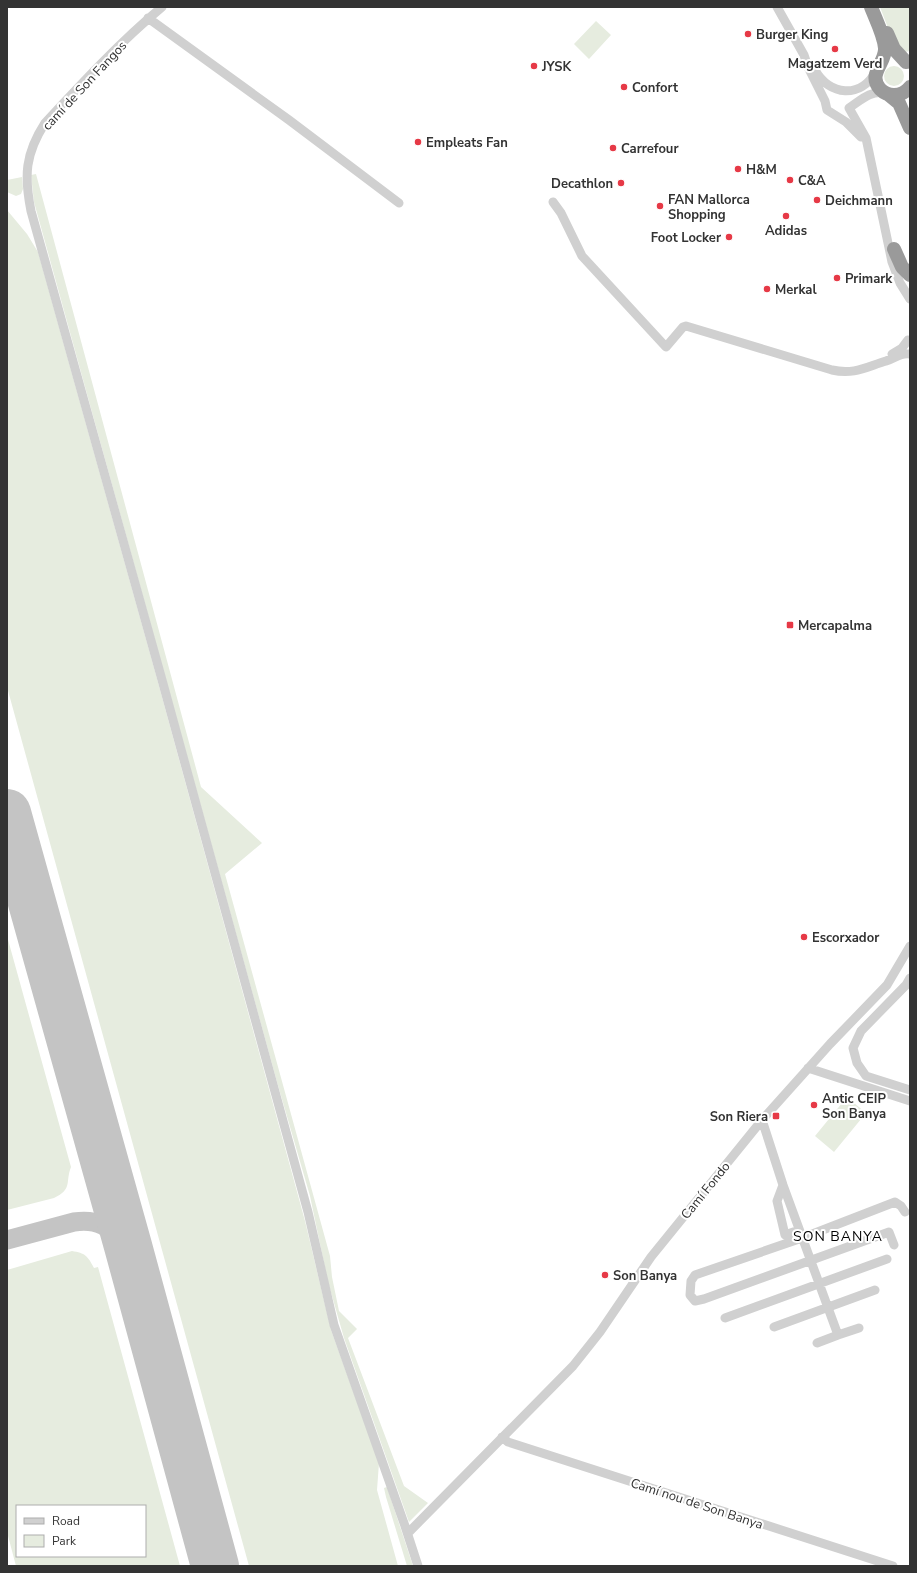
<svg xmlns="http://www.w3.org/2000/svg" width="917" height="1573" viewBox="0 0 917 1573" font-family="'Nunito Sans',sans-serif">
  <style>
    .green { fill: #e6ecdf; fill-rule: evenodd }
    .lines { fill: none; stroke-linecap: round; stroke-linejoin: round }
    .taxiway { stroke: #c4c4c4; stroke-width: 19 }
    .runway { stroke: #c4c4c4; stroke-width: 48 }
    .minor { stroke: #d0d0d0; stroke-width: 9 }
    .highway { stroke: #9a9a9a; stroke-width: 14 }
    .poi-dot { fill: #e63946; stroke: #fff; stroke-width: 1.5 }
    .labels { text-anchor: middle; stroke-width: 4; stroke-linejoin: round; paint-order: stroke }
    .poi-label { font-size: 13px; font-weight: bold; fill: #333; stroke: #fff; text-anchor: start }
    .street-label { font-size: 13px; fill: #333; stroke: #fff }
    .neighbourhood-label { font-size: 14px; letter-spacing: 1px; fill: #000; stroke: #fff }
  </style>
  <rect width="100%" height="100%" fill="#fff"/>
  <!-- green -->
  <path class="green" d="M880 7H910V51L905 52 893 41Z
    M596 21 611 35 589 59 574 44Z
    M884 76a10 10 0 1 1 20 0a10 10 0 1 1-20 0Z
    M36 174 201 787 262 843 225 874 330 1256 332 1277 339 1311 357 1329 348 1338 404 1486 428 1503 409 1522 344 1338 328 1282 310 1196 277 1082 34 202 31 175Z
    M22 177 23 189 21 194 16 196 7 192V180Z
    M7 210 27 234 38 252 156 675 305 1221 331 1330 379 1463 377 1490 398 1566H249L7 687Z
    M7 936 71 1167C65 1182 73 1189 54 1198L7 1210Z
    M847 1097 866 1113 834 1152 815 1136Z
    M72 1251C85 1253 88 1256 94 1268L98 1267 180 1566H16L7 1532V1270ZM17 1506H145V1556H17Z
    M387 1487 413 1566H407L386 1497 384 1488Z"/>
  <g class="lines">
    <!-- taxiway -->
    <path class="taxiway" d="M7 1240 74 1222C101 1218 110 1229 128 1246"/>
    <!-- runway -->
    <path class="runway" d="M7 813 128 1246 215 1566"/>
    <!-- minor -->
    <path class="minor" d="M162 7C120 42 82 83 45 123 25 154 24 176 31 211L162 680 308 1212 334 1325 405 1526 418 1566
      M777 7 804 55 808 67 825 101 827 110 846 122 861 137
      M148 18 289 120 399 203
      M815 70C829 96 861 99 876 71
      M849 108 866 138 892 262 900 283 910 299
      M849 108C860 101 870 90 885 93
      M553 202 561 213 582 256 666 347 683 327 686 326 832 370C854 375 866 367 886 361 895 359 900 352 910 354
      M892 354 902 348 908 340
      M910 978 906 985 861 1031 853 1048 857 1063 866 1076 910 1090
      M808 1068 910 1101
      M762 1120 783 1185 838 1335 859 1328
      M783 1185 777 1201 785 1235 799 1230
      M894 1245 889 1232 704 1299 695 1301 690 1295 691 1281 695 1275 802 1238 895 1202 901 1206 905 1212
      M725 1318 887 1259
      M774 1327 875 1290
      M817 1343 838 1335
      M502 1437 508 1442 893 1566
      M408 1533 573 1366 600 1332 651 1257 762 1120 830 1044 887 985 910 946"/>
    <!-- highway -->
    <path class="highway" d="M871 7C876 20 884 35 885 48 886 63 867 74 880 89 884 93 889 95 894 95 901 95 906 92 910 87
      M887 33 894 49 906 62
      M888 94 899 103 910 128
      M894 249 902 267 910 275"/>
  </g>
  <!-- markers -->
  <g class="poi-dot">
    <circle cx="748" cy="34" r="4"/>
    <circle cx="835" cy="49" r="4"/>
    <circle cx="534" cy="66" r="4"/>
    <circle cx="624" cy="87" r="4"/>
    <circle cx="418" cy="142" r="4"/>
    <circle cx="613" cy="148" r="4"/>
    <circle cx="738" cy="169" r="4"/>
    <circle cx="790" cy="180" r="4"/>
    <circle cx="621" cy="183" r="4"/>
    <circle cx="817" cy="200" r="4"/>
    <circle cx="660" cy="206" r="4"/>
    <circle cx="786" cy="216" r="4"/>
    <circle cx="729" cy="237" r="4"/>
    <circle cx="837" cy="278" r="4"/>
    <circle cx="767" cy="289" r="4"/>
    <rect x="786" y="621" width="8" height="8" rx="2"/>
    <circle cx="804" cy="937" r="4"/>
    <circle cx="814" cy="1105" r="4"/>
    <rect x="772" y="1112" width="8" height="8" rx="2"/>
    <circle cx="605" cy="1275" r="4"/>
  </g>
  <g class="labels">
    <!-- poi labels -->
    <g class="poi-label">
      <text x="756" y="39">Burger King</text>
      <text x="835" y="68" text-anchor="middle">Magatzem Verd</text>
      <text x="542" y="71">JYSK</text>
      <text x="632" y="92">Confort</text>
      <text x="426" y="147">Empleats Fan</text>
      <text x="621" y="153">Carrefour</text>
      <text x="746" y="174">H&amp;M</text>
      <text x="798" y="185">C&amp;A</text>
      <text x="613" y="188" text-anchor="end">Decathlon</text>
      <text x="668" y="204">FAN Mallorca<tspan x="668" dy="15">Shopping</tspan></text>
      <text x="825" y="205">Deichmann</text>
      <text x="786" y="235" text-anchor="middle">Adidas</text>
      <text x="721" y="242" text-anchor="end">Foot Locker</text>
      <text x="845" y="283">Primark</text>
      <text x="775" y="294">Merkal</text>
      <text x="798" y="630">Mercapalma</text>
      <text x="812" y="942">Escorxador</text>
      <text x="822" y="1103">Antic CEIP<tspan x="822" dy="15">Son Banya</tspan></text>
      <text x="768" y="1121" text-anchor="end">Son Riera</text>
      <text x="613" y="1280">Son Banya</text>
    </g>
    <!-- street labels -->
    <g class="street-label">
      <text transform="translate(84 85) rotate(-47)" y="5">camí de Son Fangos</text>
      <text transform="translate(705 1190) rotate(-51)" y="5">Camí Fondo</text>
      <text transform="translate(697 1503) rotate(18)" y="5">Camí nou de Son Banya</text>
    </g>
    <!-- neighbourhood labels -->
    <g class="neighbourhood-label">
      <text x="838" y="1241">SON BANYA</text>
    </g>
  </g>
  <!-- border -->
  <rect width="917" height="1573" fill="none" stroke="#333333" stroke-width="16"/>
  <!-- legend -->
  <rect x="16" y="1505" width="130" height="52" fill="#ffffff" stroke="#adadad"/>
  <rect x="24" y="1518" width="20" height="6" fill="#d0d0d0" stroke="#adadad"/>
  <text x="52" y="1525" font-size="12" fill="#333333">Road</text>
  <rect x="24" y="1535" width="20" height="12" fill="#e6ecdf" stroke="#adadad"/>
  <text x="52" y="1545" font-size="12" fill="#333333">Park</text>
</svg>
